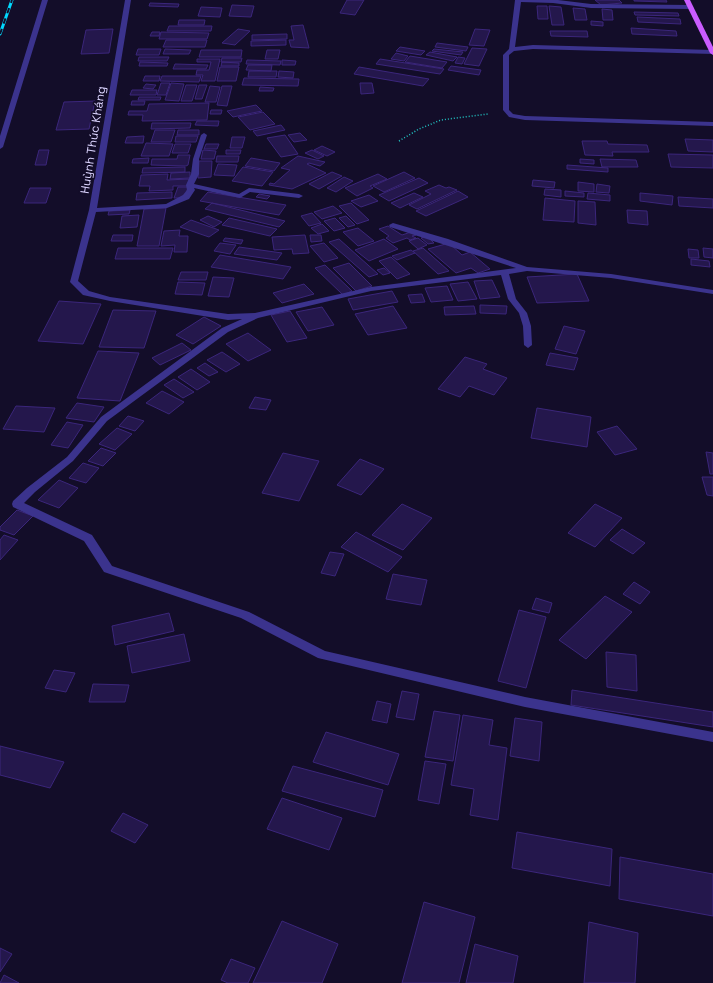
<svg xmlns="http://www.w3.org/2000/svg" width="713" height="983" viewBox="0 0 713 983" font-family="'Space Grotesk',sans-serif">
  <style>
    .building { fill: #24174c; stroke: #3b267b }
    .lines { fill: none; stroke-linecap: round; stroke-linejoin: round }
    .path { stroke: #21c7c5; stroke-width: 1.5; stroke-dasharray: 1 2; stroke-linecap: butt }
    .minor { fill: #3b338d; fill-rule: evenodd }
    .major { fill: #ca5cff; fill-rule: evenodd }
    .rail-casing { stroke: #01d9ff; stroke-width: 3 }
    .rail { stroke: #130d29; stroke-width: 2; stroke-dasharray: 5.5; stroke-linecap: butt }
    .labels { text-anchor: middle; stroke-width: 3.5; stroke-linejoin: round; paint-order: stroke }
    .far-street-label { font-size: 12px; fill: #dcd5ff; stroke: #130d29 }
  </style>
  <rect width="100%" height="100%" fill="#130d29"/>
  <!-- building -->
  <path class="building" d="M347 0H364L355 15 340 13Z
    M595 0H619L622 3 601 5Z
    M634 0H666L667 2 634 1Z
    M150 3 179 4 178 7 149 6Z
    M232 5 254 6 251 17 229 16Z
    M537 6H547L548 19H538Z
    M549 6 561 7 564 25H552Z
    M201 7 222 8 220 17 198 16Z
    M573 8 585 9 587 20H575Z
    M602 9 612 10 613 20H603Z
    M634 12 678 13 679 16 635 15Z
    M637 17 680 19 681 24 638 22Z
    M179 20H205L204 25H178Z
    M591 21 603 22V26L591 25Z
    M303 25 309 48 291 47 289 40H294L291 26Z
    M169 26H212L211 31H167Z
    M631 28 676 31 677 36 632 34Z
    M113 29 109 53 81 54 86 30Z
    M238 29 250 31 235 45 222 43Z
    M475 29 490 30 484 46 469 45Z
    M550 31H587L588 37 551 36Z
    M152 32H160L159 36H150Z
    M161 32 209 33 207 39H159Z
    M287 34V39L252 40V35Z
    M166 40H207L205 47H163Z
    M286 40V45L251 46V41Z
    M437 43 468 47 466 51 435 47Z
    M400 47 425 51 421 55 396 51Z
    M472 48 487 49 479 66 464 64Z
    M138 49H161L159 55H136Z
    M165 49 191 50 189 54H163Z
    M434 49 463 52 461 55 432 51Z
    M201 50H242L241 57H199Z
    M267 50H280L278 59H265Z
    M430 52 457 57 453 61 426 55Z
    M396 53 408 56 404 61 391 59Z
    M410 56 447 62 442 68 405 62Z
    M139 57H169L167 61H138Z
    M458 57 465 58 462 64 455 63Z
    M222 58H242L241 62H221Z
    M197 59H220L215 81H201L203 75H196L197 70H209L211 62H197Z
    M380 59 444 69 440 74 376 64Z
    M247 60 281 61 280 65 246 64Z
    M282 60 296 61 295 65H282Z
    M140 62 168 63 167 66H139Z
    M222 62 239 63V66H221Z
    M175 64 208 65 206 69H173Z
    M248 65H272L271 71 246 70Z
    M451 66 481 70 479 75 448 70Z
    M220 67H239L236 81H217Z
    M359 67 429 79 423 86 354 74Z
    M249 71H277L276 77H248Z
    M279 71 294 72 293 78 278 77Z
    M145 76H160L159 81H143Z
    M162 76H201L199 82 160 81Z
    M244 78 299 79 298 86 242 85Z
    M161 83H170L166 95H157Z
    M171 83 184 84 179 101 165 100Z
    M360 83H372L374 93 361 94Z
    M146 84 156 85 153 89 143 88Z
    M186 85H197L192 101H181Z
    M199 85H207L202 99H195Z
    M210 86 220 87 216 102H205Z
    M222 86H232L227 106 217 105Z
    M260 87 274 88 273 91H259Z
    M132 90H157L156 95H130Z
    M139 97H161L160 100H138Z
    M95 101 89 129 56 130 64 102Z
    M132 101H145L144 105H131Z
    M209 103 207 120 142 121 143 115H128L129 111H147L149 104Z
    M256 105 262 111 233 117 227 111Z
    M211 110H222L221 114H210Z
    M263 112 275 124 250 130 238 117Z
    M197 121H219L218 126 195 125Z
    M152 123H191L190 128 151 129Z
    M281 125 285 130 257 136 253 131Z
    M155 130H175L171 142H151Z
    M178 130H199V135H177Z
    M300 133 307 140 294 142 288 135Z
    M285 135 298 154 281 157 267 138Z
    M144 136 143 143H125L127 137Z
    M176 136H198L196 142H175Z
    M232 137H245L242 148H230Z
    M685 139 713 140V152L688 151Z
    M582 141H607L608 144 647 145 649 152H612L613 156 585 155Z
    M146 143 173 144 169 156H141Z
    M175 144H191L188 153H172Z
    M206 144H219L217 149H204Z
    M322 146 335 152 327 156 314 150Z
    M39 150H49L46 165H35Z
    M203 150 216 151 214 159H201Z
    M226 150H241L240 154H226Z
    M312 150 324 156 318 159 305 153Z
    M668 154 713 155V168L671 167Z
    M178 155H190L188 165 186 166 151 165 152 159H177Z
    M217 156H239L238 162H216Z
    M298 156 325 162 320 166 309 163 307 164 326 173 292 189 269 185 270 183 274 184 290 170 281 168Z
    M149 158 148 163H132L133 159Z
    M251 158 280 163 274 171 245 166Z
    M580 159 594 160V164L580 163Z
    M600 159 636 160 638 167H602Z
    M199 161H212L211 177 198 178Z
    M218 164 237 165 234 176 214 175Z
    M567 165 608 168V172L567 169Z
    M185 167V172L142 173 143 168Z
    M243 167 273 172 262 186 232 181Z
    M190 172V178L170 179 171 173Z
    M332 172 342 176 319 189 309 184Z
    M404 172 415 178 384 192 373 186Z
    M168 174 167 180 189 179V186H173V190L149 191 150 186H139L141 175Z
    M378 174 387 179 370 186 373 188 357 196 345 188Z
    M344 177 353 181 336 192 327 188Z
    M419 178 428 183 389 201 379 195Z
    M533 180 555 182 554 188 532 186Z
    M578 182 594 184V192L578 191Z
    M597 184 610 186 609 193 596 192Z
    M439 185 446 188 449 187 457 190 417 209 409 205 431 194 425 191Z
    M178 187H188L185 198H174Z
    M30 188H51L46 203H24Z
    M545 189 561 190V197L544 195Z
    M458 191 468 197 426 216 416 211Z
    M565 191 584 193V197L565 196Z
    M172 192V198L136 200 137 193Z
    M208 192 286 205 279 215 200 201Z
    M414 193 423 197 400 208 391 203Z
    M588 193 610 195V201L587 199Z
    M640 193 673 196 672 205 640 201Z
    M259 194 270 196 267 199 256 197Z
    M369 195 378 201 361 207 351 201Z
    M678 197 713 199V208L679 206Z
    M545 198 575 201 574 222 543 220Z
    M578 201 595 202 596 225 578 223Z
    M212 203 285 221 279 227 205 209Z
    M351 203 369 220 357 224 339 206Z
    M333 206 342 213 322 219 314 212Z
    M166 208 159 246H137L144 209Z
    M130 210 129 214 108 215 109 211Z
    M627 210 647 211 648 225 628 223Z
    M312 213 321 223 309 226 301 216Z
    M139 215 137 227 120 228 122 216Z
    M208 216 222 222 214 227 200 220Z
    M346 216 355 225 348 227 339 218Z
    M229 218 277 229 270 236 222 225Z
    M335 218 345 228 334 231 324 221Z
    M191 220 219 230 209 237 180 227Z
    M322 224 329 231 318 234 311 228Z
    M388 226 402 235 411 232 416 235 412 236 416 238 410 240 407 238 393 243 386 238 389 236 379 229Z
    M358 228 374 241 358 246 343 232Z
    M180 230 179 236H188L187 252H174L175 245 161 246 164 231Z
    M113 235H133L132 241H111Z
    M305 235 309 253 293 254 292 249 274 250 272 237Z
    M310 235H321L322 241 311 242Z
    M427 236 434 243 428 244 421 238Z
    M225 238 243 240 241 244 223 241Z
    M418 238 427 245 418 249 409 241Z
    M339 239 378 274 369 277 329 242Z
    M384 239 398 249 369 261 355 250Z
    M220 243 236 245 230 254 214 251Z
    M324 243 338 258 324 262 310 246Z
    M449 243 462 255 470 252 490 269 478 273 471 268 456 273 428 249Z
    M239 247 282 253 277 260 234 254Z
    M118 248H173L170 259H115Z
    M423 248 449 271 438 274 413 251Z
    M703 248 713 249V258L704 257Z
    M688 249 698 250 699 258H689Z
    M411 250 415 253 397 260 392 256Z
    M220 255 291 267 283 279 211 267Z
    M391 257 410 274 397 279 379 261Z
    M691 259 709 261 710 267 691 265Z
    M349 263 372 286 356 291 333 268Z
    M325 265 352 291 343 295 315 268Z
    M384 268 390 273 383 275 377 270Z
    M181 272H208L206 280H178Z
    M577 274 589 301 537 303 527 277Z
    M213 277 234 278 229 297 208 296Z
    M492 280 500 297 480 299 474 281Z
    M178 282 205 283 202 295 175 294Z
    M468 282 477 299 458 301 450 284Z
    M304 284 314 294 282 303 273 293Z
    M447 286 453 300 431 302 425 288Z
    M392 291 398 302 353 310 348 299Z
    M422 294 425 302 411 303 408 295Z
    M59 301 101 304 83 344 38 341Z
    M480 305 507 306 506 314 480 313Z
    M393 306 407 328 368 335 355 314Z
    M474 306 476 314 445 315 444 307Z
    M322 307 334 325 308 331 296 312Z
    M113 310 156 311 144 348 99 347Z
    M290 311 307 338 287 342 271 315Z
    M204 317 221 326 193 344 176 335Z
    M564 326 585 331 576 354 555 349Z
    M248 333 271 350 248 361 226 344Z
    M182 343 191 350 160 365 152 358Z
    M98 351 139 353 120 401 77 398Z
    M222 352 240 364 226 372 207 360Z
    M550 353 578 358 574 370 546 365Z
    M465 357 487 364 483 369 507 378 494 395 469 386 460 397 438 389Z
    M205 363 218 372 209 376 197 368Z
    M191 369 210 382 197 390 178 377Z
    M174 379 194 392 183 398 164 385Z
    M162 391 184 402 169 414 146 403Z
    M255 397 271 400 266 410 249 408Z
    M77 403 104 407 94 422 66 418Z
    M16 406 55 408 44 432 3 429Z
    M537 408 591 417 587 447 531 438Z
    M128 416 144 421 135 431 119 426Z
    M67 422 83 425 68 448 51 445Z
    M617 426 637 449 615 455 597 432Z
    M117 428 132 434 115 450 99 444Z
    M101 448 116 453 103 466 88 461Z
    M706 452 713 453V474H710Z
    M283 453 319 461 299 501 262 493Z
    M360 459 384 469 361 495 337 485Z
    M83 463 99 468 86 483 69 478Z
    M702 477H713V496L707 495Z
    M59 480 78 488 59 508 38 500Z
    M402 504 432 518 403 550 372 535Z
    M595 504 622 518 595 547 568 533Z
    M17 510 33 516 14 535 0 530V527Z
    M622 529 645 543 633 554 610 540Z
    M356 532 402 557 388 572 341 547Z
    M4 535 18 540 0 560V540Z
    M330 552 344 554 335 576 321 573Z
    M393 574 427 580 421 605 386 599Z
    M634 582 650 592 640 604 623 594Z
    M605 596 632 612 586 659 559 640Z
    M536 598 552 603 549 613 532 609Z
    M519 610 546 617 526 688 498 681Z
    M169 613 174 631 115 645 112 626Z
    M184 634 190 661 132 673 127 646Z
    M606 652 636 655 637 691 607 687Z
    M54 670 75 673 66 692 45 688Z
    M93 684 129 685 125 702H89Z
    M572 690 713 712V727L571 705Z
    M402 691 419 694 414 720 396 717Z
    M377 701 391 704 387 723 372 720Z
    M434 711 460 715 453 761 425 757Z
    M463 715 493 720 489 745 507 748 498 820 470 815 474 789 451 785Z
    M515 718 542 722 539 761 510 756Z
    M326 732 399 754 388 785 313 762Z
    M0 746 64 762 50 788 0 775Z
    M425 761 446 764 439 804 418 800Z
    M293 766 383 790 375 817 282 791Z
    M282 798 342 818 329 850 267 829Z
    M123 813 148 825 135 843 111 831Z
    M517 832 612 849 610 886 512 868Z
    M620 857 713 874V916L619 899Z
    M424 902 475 917 459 983H402Z
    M282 921 338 944 322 983H253Z
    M589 922 638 933 635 983H584Z
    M475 944 518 956 513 983H466Z
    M0 948 12 954 0 972Z
    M231 959 255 968 248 983H228L221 980Z
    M4 975 19 983H0Z"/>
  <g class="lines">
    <!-- path -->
    <path class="path" d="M399 141 419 129 441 120 488 114"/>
    <!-- minor -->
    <path class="minor" d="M42 0H48L3 147 0 149V136Z
      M125 0H131L97 208 166 204 183 195 187 190 186 185 191 174 193 159 201 135 204 133 207 135 199 159V174L194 184 239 194 249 188 299 194 303 196 299 198 250 192 240 198 194 188 195 190 189 199 167 208 96 212 78 281 89 291 110 297 228 314 255 313 371 287 516 268 390 227 389 225 393 223 448 239 527 267 611 274 713 290V294L611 278 527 271 509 274 516 299 527 313 531 326 532 345 528 348 524 345 523 326 519 313 508 299 501 275 371 291 258 318 228 332 107 421 73 461 35 492 24 503 92 535 112 566 249 612 325 651 525 697 713 732V742L525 707 318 658 241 618 104 572 84 541 13 507 12 504 13 501 27 488 67 457 101 417 222 328 242 319 228 320 110 301 83 295 70 282 89 210Z
      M515 0H558L591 4 690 5 693 7 690 9 591 8 553 3 521 2 515 47 533 45 713 50V54L533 49 514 51 509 55V110L513 114 525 116 713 122V126L525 120 509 117 503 110V55L509 49Z"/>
    <!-- major -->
    <path class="major" d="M684 0H690L713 47V55L710 53Z"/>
    <defs>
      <path id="rail" d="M0 34 12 0"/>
    </defs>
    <!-- rail casing -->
    <use href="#rail" class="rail-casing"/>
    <!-- rail -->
    <use href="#rail" class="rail"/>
  </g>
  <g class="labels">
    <!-- far-street labels -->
    <g class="far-street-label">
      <text transform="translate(93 140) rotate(-81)" y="4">Huỳnh Thúc Kháng</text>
    </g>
  </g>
</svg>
